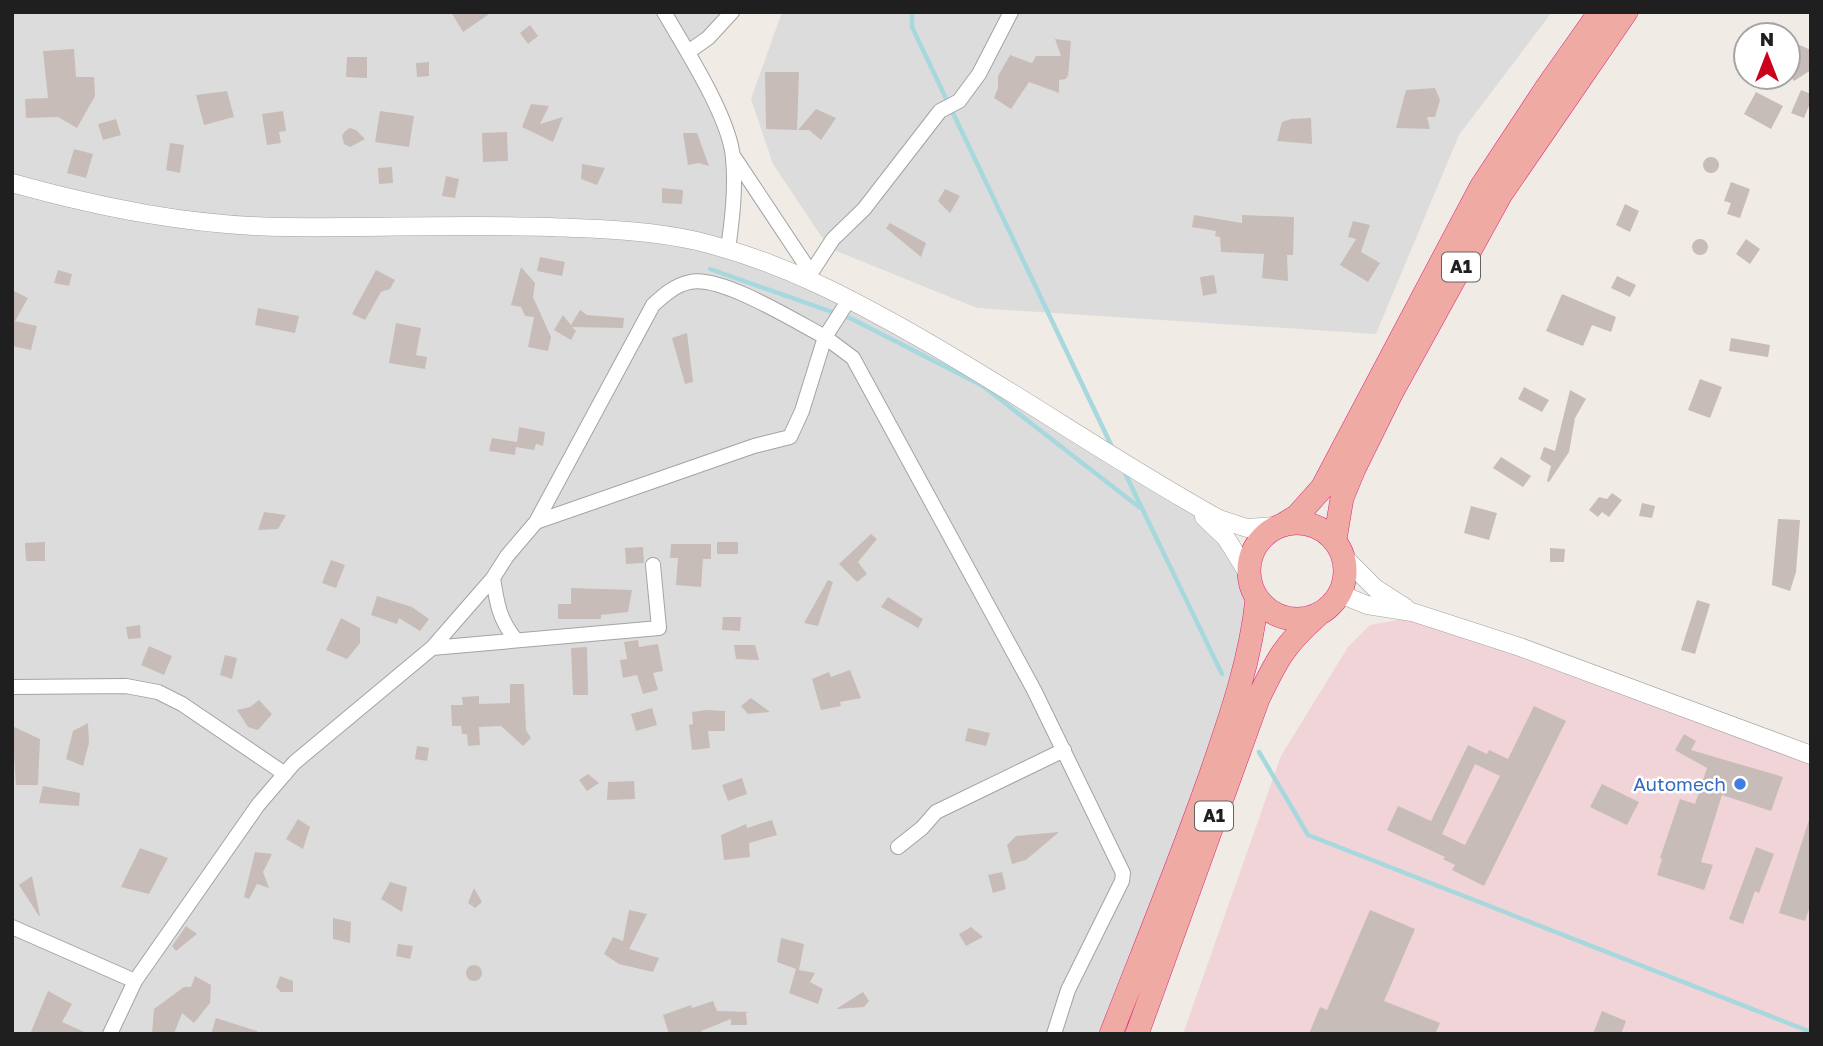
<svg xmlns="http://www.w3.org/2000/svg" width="1823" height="1046" viewBox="0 0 1823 1046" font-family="'Golos Text',sans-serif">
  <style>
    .residential { fill: #dddcdc }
    .commercial { fill: #f0d4d7 }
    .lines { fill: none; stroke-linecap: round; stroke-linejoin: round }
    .stream { stroke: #a6d8dd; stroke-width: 4.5 }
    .building { fill: #c7bcb8; fill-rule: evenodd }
    .minor-casing { stroke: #a3a3a3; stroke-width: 16 }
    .tertiary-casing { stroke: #a3a3a3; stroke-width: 19 }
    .trunk-casing { stroke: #da257b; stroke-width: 24 }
    .minor { stroke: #fff; stroke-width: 14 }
    .tertiary { stroke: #fff; stroke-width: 18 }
    .trunk { stroke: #f0aaa4; stroke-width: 23 }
    .shop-dot { fill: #3f7fe0; stroke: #fff; stroke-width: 2.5 }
    .labels { text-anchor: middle; stroke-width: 5; stroke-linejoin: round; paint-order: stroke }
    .shield { fill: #fff; stroke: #626262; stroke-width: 2 }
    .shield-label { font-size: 18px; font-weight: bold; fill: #1f1f1f }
    .shop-label { font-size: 19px; fill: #366cbe; stroke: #fff; text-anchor: end }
  </style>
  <rect width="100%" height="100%" fill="#f0ebe5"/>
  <!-- residential -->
  <path class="residential" d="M12 12H732L688 52 733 156 728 250 810 279 1188 502 1233 550 1254 630 1111 1034H12Z
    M782 12H1552L1459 135 1376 334 977 308 829 248 773 164 751 99Z"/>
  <!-- commercial -->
  <path class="commercial" d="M1403 619 1467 635 1811 763V1034H1183L1281 756 1348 647 1370 625Z"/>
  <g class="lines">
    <!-- stream -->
    <path class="stream" d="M912 12V27L1113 449
      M710 269 852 319 983 386 1139 507
      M1123 469 1222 674
      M1259 752 1308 835 1811 1032"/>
  </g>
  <!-- building -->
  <path class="building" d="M451 12H492L463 32Z
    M530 25 538 36 528 44 520 33Z
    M1055 39 1071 41 1068 78 1067 75 1066 79 1059 80V93L1029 82 1011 109 994 98 998 88V76L1010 55 1032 63 1036 56H1061Z
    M1788 40 1811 50V70L1794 81 1788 73Z
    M74 49 76 77H94L95 96 77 128 58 117 26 118 25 99 48 98 43 51Z
    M347 57H367V78L346 77Z
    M429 62V76L417 77 416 63Z
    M765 72H799L797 130 766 129Z
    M1435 88 1440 100 1435 117H1427L1430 129 1396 128 1406 90Z
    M1801 90 1811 94V101L1804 118 1791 113Z
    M227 91 234 117 204 125 196 95Z
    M1756 92 1783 106 1771 129 1744 114Z
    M531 104 549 106 540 124 563 117 553 142 522 127Z
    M816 109 836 118 821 140 809 130H798Z
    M283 111 286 131 279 132 281 143 267 145 262 114Z
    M380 111 414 116 409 147 375 142Z
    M1311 118 1312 144 1277 141 1282 122 1291 119Z
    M116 119 121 135 103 140 98 124Z
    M350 128 356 130 365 139 350 147 344 144 342 136 345 131Z
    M507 132 508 161 483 162 482 133Z
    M683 133H697L709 166 699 163 688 165Z
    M170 143 184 145 180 173 166 170Z
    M74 149 93 154 86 178 67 173Z
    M1703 165a8 8 0 1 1 16 0a8 8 0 1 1-16 0Z
    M582 164 605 168 597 185 581 179Z
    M392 167 393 183 379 184 378 168Z
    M446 176 459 179 455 198 442 196Z
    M1731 182 1750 189 1740 218 1727 214 1731 203 1724 201Z
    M662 188 683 190 682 204 662 203Z
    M945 189 960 196 950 213 938 201Z
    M1625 204 1639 211 1630 232 1616 225Z
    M1194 215 1242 223V215L1294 217 1293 255H1287L1288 281 1262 278 1264 254 1221 252 1220 237 1215 236 1216 231 1192 227Z
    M1353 221 1370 225 1361 252 1380 263 1368 282 1340 265 1356 239 1348 237Z
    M890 223 926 243 921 257 886 228Z
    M1692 247a8 8 0 1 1 16 0a8 8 0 1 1-16 0Z
    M1746 239 1760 249 1750 264 1736 254Z
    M540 257 565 262 562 276 537 271Z
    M521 267 535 283 533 297 551 337 548 351 528 347 534 317 525 316 521 307 511 305Z
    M58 270 72 274 69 286 54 283Z
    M376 270 395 280 390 289 381 292 365 320 352 314Z
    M1214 275 1217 293 1203 296 1200 277Z
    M1617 276 1636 285 1630 297 1611 288Z
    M12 290 28 298 15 321 37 326 31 350 12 346Z
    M1562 294 1616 317 1611 332 1592 325 1583 346 1546 331Z
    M258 308 299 316 295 333 255 325Z
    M580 310 587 315 624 318 623 328 572 327 576 331 571 340 554 330 563 315 571 325Z
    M396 323 421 328 416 355 427 357 425 369 389 363Z
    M687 333 693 382 685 384 672 338Z
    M1731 338 1770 345 1768 357 1729 351Z
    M1700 379 1722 387 1710 418 1688 410Z
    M1524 387 1549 400 1542 412 1518 399Z
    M1570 390 1586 399 1575 418 1569 452 1549 482 1547 481 1551 466 1540 459 1544 447 1555 451Z
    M519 427 545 432 543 446 536 444 534 450 516 447 515 455 489 451 492 438 517 442Z
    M1501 457 1531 476 1523 487 1493 468Z
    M1612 493 1622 500 1609 517 1602 512 1598 517 1589 510 1599 497 1607 499Z
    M1642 503 1655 506 1652 518 1639 516Z
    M1471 506 1497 513 1489 540 1464 533Z
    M264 512 286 515 278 529 258 530Z
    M1778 519 1800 520 1796 572 1790 591 1772 585Z
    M871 534 877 539 858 562 867 574 857 582 839 564Z
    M45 542V561H26L25 543Z
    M717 542H738V554H717Z
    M671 544H711V559H703L701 587 676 585 678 558H670Z
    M643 547 644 563 626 564 625 548Z
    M1550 548 1565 549 1564 562H1550Z
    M331 560 345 565 336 588 322 583Z
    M828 580 833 582 818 626 804 623Z
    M571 588 632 590 628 612 601 615V619H558V604H571Z
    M377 596 412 607 429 619 420 631 399 618 397 624 371 615Z
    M888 597 923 619 918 628 881 607Z
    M1697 600 1710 604 1695 654 1681 650Z
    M723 617H741L740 631 722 630Z
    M341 618 360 628V643L347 659 326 650Z
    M140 625 141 638 128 639 126 627Z
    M638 640 639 647 658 644 663 671 653 673 658 690 643 694 637 675 623 678 620 660 627 659 624 642Z
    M734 645H755L759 660 736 659Z
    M149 646 172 656 164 675 141 665Z
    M587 647 588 695H573L571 648Z
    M225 655 237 658 232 679 220 675Z
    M850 670 861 698 840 702 841 706 821 710 812 679 829 672 831 677Z
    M510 684H524L526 730 531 738 523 746 501 726 479 727 480 745 468 746 467 734H462L461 726H452L451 705H463L462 697 479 696V704L510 703Z
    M751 698 770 712 748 714 741 706Z
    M259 700 272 714 258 730 248 727 237 710 250 707Z
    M1534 706 1566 721 1484 886 1452 870 1455 865 1443 859 1445 857 1387 830 1398 806 1431 821 1468 745 1487 754 1489 750 1508 759ZM1475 764 1500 776 1465 845 1442 834Z
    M652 708 657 725 636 731 631 714Z
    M706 710 725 711V731H708L710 748 692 750 689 725 693 724 692 712Z
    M88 723 89 743 83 766 66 759 73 731Z
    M12 726 40 739 38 785H16Z
    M968 728 990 733 986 746 965 741Z
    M1684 734 1696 741 1691 750 1783 777 1771 811 1722 795 1701 862 1713 865 1704 890 1657 875 1662 859 1660 858 1680 799 1695 804 1707 768 1675 750Z
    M417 746 429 748 427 761 415 759Z
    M588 774 599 783 587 791 579 780Z
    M742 778 747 794 728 801 722 785Z
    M634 781 635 799 607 800 608 782Z
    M1602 784 1639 802 1627 825 1590 807Z
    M43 786 80 793 79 806 39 803Z
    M298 819 310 827 303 849 286 839Z
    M772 820 777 835 749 843 750 857 724 860 721 835 746 824 747 828Z
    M1809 820 1811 821V903L1805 921 1779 913Z
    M1059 832 1026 860 1012 864 1007 845 1016 836Z
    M1756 847 1774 854 1759 893 1755 891 1743 924 1729 919Z
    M140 848 168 858 149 894 121 887Z
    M255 852 272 854 263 872 269 888 257 884 249 899 244 897Z
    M1002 872 1006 889 993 893 988 875Z
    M32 876 40 916H39L19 885Z
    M390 882 407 887 402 912 381 899Z
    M474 888 482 902 475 908 468 903Z
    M629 910 647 914 629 949 659 958 653 972 619 964 604 954 613 937 623 941Z
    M1370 910 1415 929 1384 1001 1440 1023 1435 1034H1309L1320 1007 1327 1010Z
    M333 918 351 922 350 943 333 939Z
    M186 926 197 934 176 951 172 946Z
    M971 927 983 937 966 946 959 934Z
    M781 938 804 944 799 970 815 973 810 982 823 989 818 1004 789 993 796 969 777 962Z
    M398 944 413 946 410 959 396 956Z
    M466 973a8 8 0 1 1 16 0a8 8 0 1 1-16 0Z
    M195 976 211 985 210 1003 194 1023 182 1013 174 1034H152L154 1009 184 987H191Z
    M280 976 293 981V992H281L276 987Z
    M48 991 72 1004 62 1022 89 1034H30Z
    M863 992 869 1001 864 1007 836 1009Z
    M713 1001 717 1011 749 1012 746 1013 747 1025H731V1019L701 1031 702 1034H669L663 1015 691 1005 692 1008Z
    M1602 1011 1626 1021 1621 1034H1593Z
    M216 1018 257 1031V1034H211Z"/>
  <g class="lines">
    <defs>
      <path id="minor" d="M664 12C685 48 730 118 733 158 736 189 732 220 728 250
        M688 52 708 38 732 12
        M734 157 811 273
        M810 279 811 273 833 239 864 209 940 111 959 101 979 74 1011 12
        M536 522 754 446 790 437 802 411 825 337 853 358 1034 690 1123 873 1122 881 1068 990 1054 1034
        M493 578C497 604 499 619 516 640
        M432 648 659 628 653 565
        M12 687 126 686 158 692 182 704 285 774
        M898 847 922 828 936 812 1064 750
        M12 927 135 981
        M110 1034 135 981 258 805 294 763 432 648 493 578 507 556 536 522 653 305C664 295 675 285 690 282 721 275 795 321 825 337L850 298"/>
      <path id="tertiary" d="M12 183C102 208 192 226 285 227 374 228 462 224 550 227 599 229 649 230 697 241 783 262 852 299 927 342 1026 399 1120 464 1219 519L1247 528 1278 526
        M1204 517 1226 538 1249 575
        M1343 556 1375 588 1406 608
        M1340 594 1367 605 1412 612 1520 647 1811 755"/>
      <path id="trunk" d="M1249 571a48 48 0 1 1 96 0a48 48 0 1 1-96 0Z
        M1284 524 1297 516 1322 488 1481 187 1545 90 1600 12
        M1335 540 1342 498 1354 469 1392 392 1501 194 1626 12
        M1111 1034C1145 947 1180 862 1211 774 1231 716 1251 659 1257 598
        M1137 1034 1258 699C1277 659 1285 644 1318 615"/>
    </defs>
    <!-- minor casing -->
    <use href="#minor" class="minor-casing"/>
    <!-- tertiary casing -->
    <use href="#tertiary" class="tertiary-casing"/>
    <!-- trunk casing -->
    <use href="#trunk" class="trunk-casing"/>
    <!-- minor -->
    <use href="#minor" class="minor"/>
    <!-- tertiary -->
    <use href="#tertiary" class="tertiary"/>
    <!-- trunk -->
    <use href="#trunk" class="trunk"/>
  </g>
  <!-- markers -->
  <circle class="shop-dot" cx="1740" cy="784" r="7"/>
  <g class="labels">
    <!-- shield labels -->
    <g class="shield">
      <rect x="1442" y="252.5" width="38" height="29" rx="5"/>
      <rect x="1195" y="801.5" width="38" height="29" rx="5"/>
    </g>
    <g class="shield-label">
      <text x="1461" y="273">A1</text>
      <text x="1214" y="822">A1</text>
    </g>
    <!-- shop labels -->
    <g class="shop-label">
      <text x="1726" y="791">Automech</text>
    </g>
  </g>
  <!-- border -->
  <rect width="1823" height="1046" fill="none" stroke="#1f1f1f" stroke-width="28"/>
  <!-- north arrow -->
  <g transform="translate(1767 56)"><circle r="33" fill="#ffffff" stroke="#a5a5a5" stroke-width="2"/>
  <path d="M0-5L12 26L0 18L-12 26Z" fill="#cc011c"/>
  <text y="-10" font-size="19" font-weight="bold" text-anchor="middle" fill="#1f1f1f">N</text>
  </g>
</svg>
